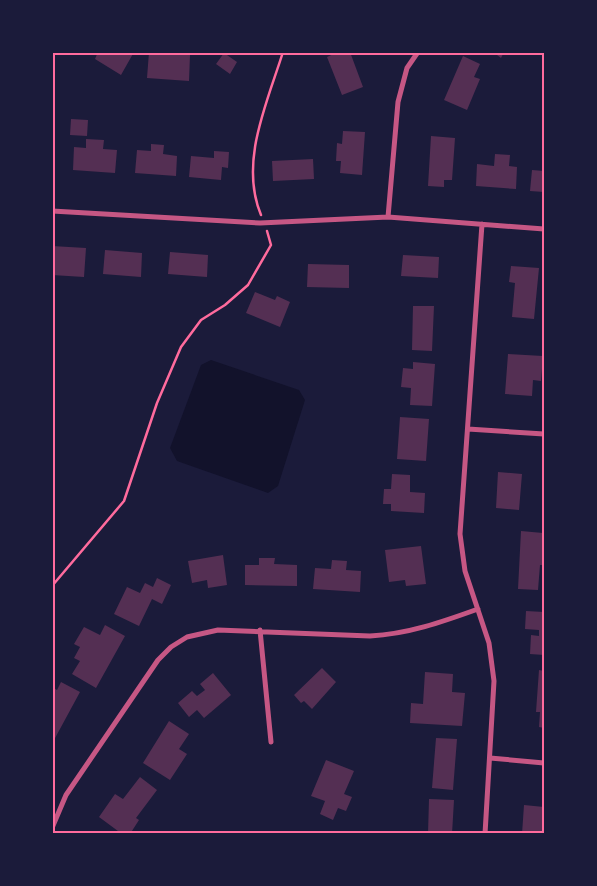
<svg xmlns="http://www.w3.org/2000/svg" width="597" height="886" viewBox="0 0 597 886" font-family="'Space Grotesk',sans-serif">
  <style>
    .water { fill: #12122b }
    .building { fill: #542f53 }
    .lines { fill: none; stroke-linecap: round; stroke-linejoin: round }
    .path { stroke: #ff6b9d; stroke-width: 2.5 }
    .minor { stroke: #c65784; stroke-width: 5 }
    .neatline { fill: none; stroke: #ff6b9d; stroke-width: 2 }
  </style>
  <rect width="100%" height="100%" fill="#1b1b3a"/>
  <!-- water -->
  <path class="water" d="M211 360 299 390 305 400 278 486 268 493 177 461 170 448 201 365Z"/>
  <!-- building -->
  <path class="building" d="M98 52H134L121 75 95 59Z
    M149 52 190 55 189 81 147 78Z
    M338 52H350L363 87 342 95 327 57Z
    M493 52H504L501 58Z
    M224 53 237 62 230 74 216 64Z
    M463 56 480 64 474 77 480 79 467 110 444 100Z
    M71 119 88 120 87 136 70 135Z
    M343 131 365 132 362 175 340 173 341 161H336L337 143 342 144Z
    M431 136 455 138 452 180H444V187L428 186Z
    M86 139 104 140 103 149 117 150 115 173 73 170 74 147 86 148Z
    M151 144 164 145 163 154 177 156 176 176 135 173 137 150 151 151Z
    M214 151 229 152 228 168 222 167 221 180 189 177 191 156 214 158Z
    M495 154 510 155 509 166 517 167 516 189 476 186 477 164 494 166Z
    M313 159 314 179 273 181 272 161Z
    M532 170 544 171V192L530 191Z
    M52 246 86 248 84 277 52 275Z
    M105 250 142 253 141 277 103 274Z
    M170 252 208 255 207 277 168 274Z
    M403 255 439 257 438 278 401 276Z
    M308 264 349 265V288L307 287Z
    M511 266 539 268 534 319 512 317 515 283 509 282Z
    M255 292 275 300 277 296 290 302 280 327 246 313Z
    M413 306H434L432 351 412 350Z
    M508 354 543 356 541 381 533 380 532 396 505 394Z
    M413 362 435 364 432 406 410 405 411 388 401 387 403 368 413 369Z
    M400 417 429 419 426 461 397 459Z
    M498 472 522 474 519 510 496 508Z
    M392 474 410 475V492L425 493 424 513 391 511V504H383L384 489H391Z
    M521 531 543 533 544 565H540L538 590 518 589Z
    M421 546 426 584 406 586 405 580 389 582 385 550Z
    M223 555 227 585 208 588 207 580 192 583 188 561Z
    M259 558H275L274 564 297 565V586L245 585V565H259Z
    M332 560 347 561 346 570 361 571 360 592 313 589 315 568 331 569Z
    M157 578 171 585 162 604 152 599 139 626 114 614 127 587 140 593 145 583 153 587Z
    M526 611 544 612V655L530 654 531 635 539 636V630L525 629Z
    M105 625 125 636 96 688 72 674 80 661 74 658 80 647 74 644 84 627 100 635Z
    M322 668 336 682 312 709 304 701 301 703 294 695Z
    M539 670 544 671V728L539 727 540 712H536Z
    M425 672 453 674 452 692 465 693 462 726 410 723 411 703 423 704Z
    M213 673 231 695 204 718 197 710 189 717 178 703 192 691 197 696 205 690 200 684Z
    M61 682 80 692 54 740 52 687 57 690Z
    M169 721 189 734 179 749 187 754 170 780 143 763Z
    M436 738 457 739 453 790 432 788Z
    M326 760 354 771 344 794 352 797 346 811 338 808 333 820 320 814 325 801 311 796Z
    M140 777 157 790 136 818 139 820 130 834H122L99 817 115 794 123 799Z
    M429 799 454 800 452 834H428Z
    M524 805 544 807V834H522Z"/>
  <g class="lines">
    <!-- path -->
    <path class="path" d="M261 215C239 162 267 103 283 52
      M52 586 124 501 157 403 181 347 201 320 225 305 248 285 271 245 267 231"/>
    <!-- minor -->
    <path class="minor" d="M52 211 260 223 388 217 544 229
      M388 217 398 102 407 68 418 52
      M482 224 460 534 465 571 489 643 494 681 485 834
      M468 429 544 434
      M260 630 271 742
      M490 758 544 763
      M52 828 66 795 158 660 171 647 187 637 218 630 370 636C408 634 442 622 478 609"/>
  </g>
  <!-- border -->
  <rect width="597" height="886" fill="none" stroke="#1b1b3a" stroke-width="108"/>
  <rect x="54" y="54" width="489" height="778" class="neatline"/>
</svg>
